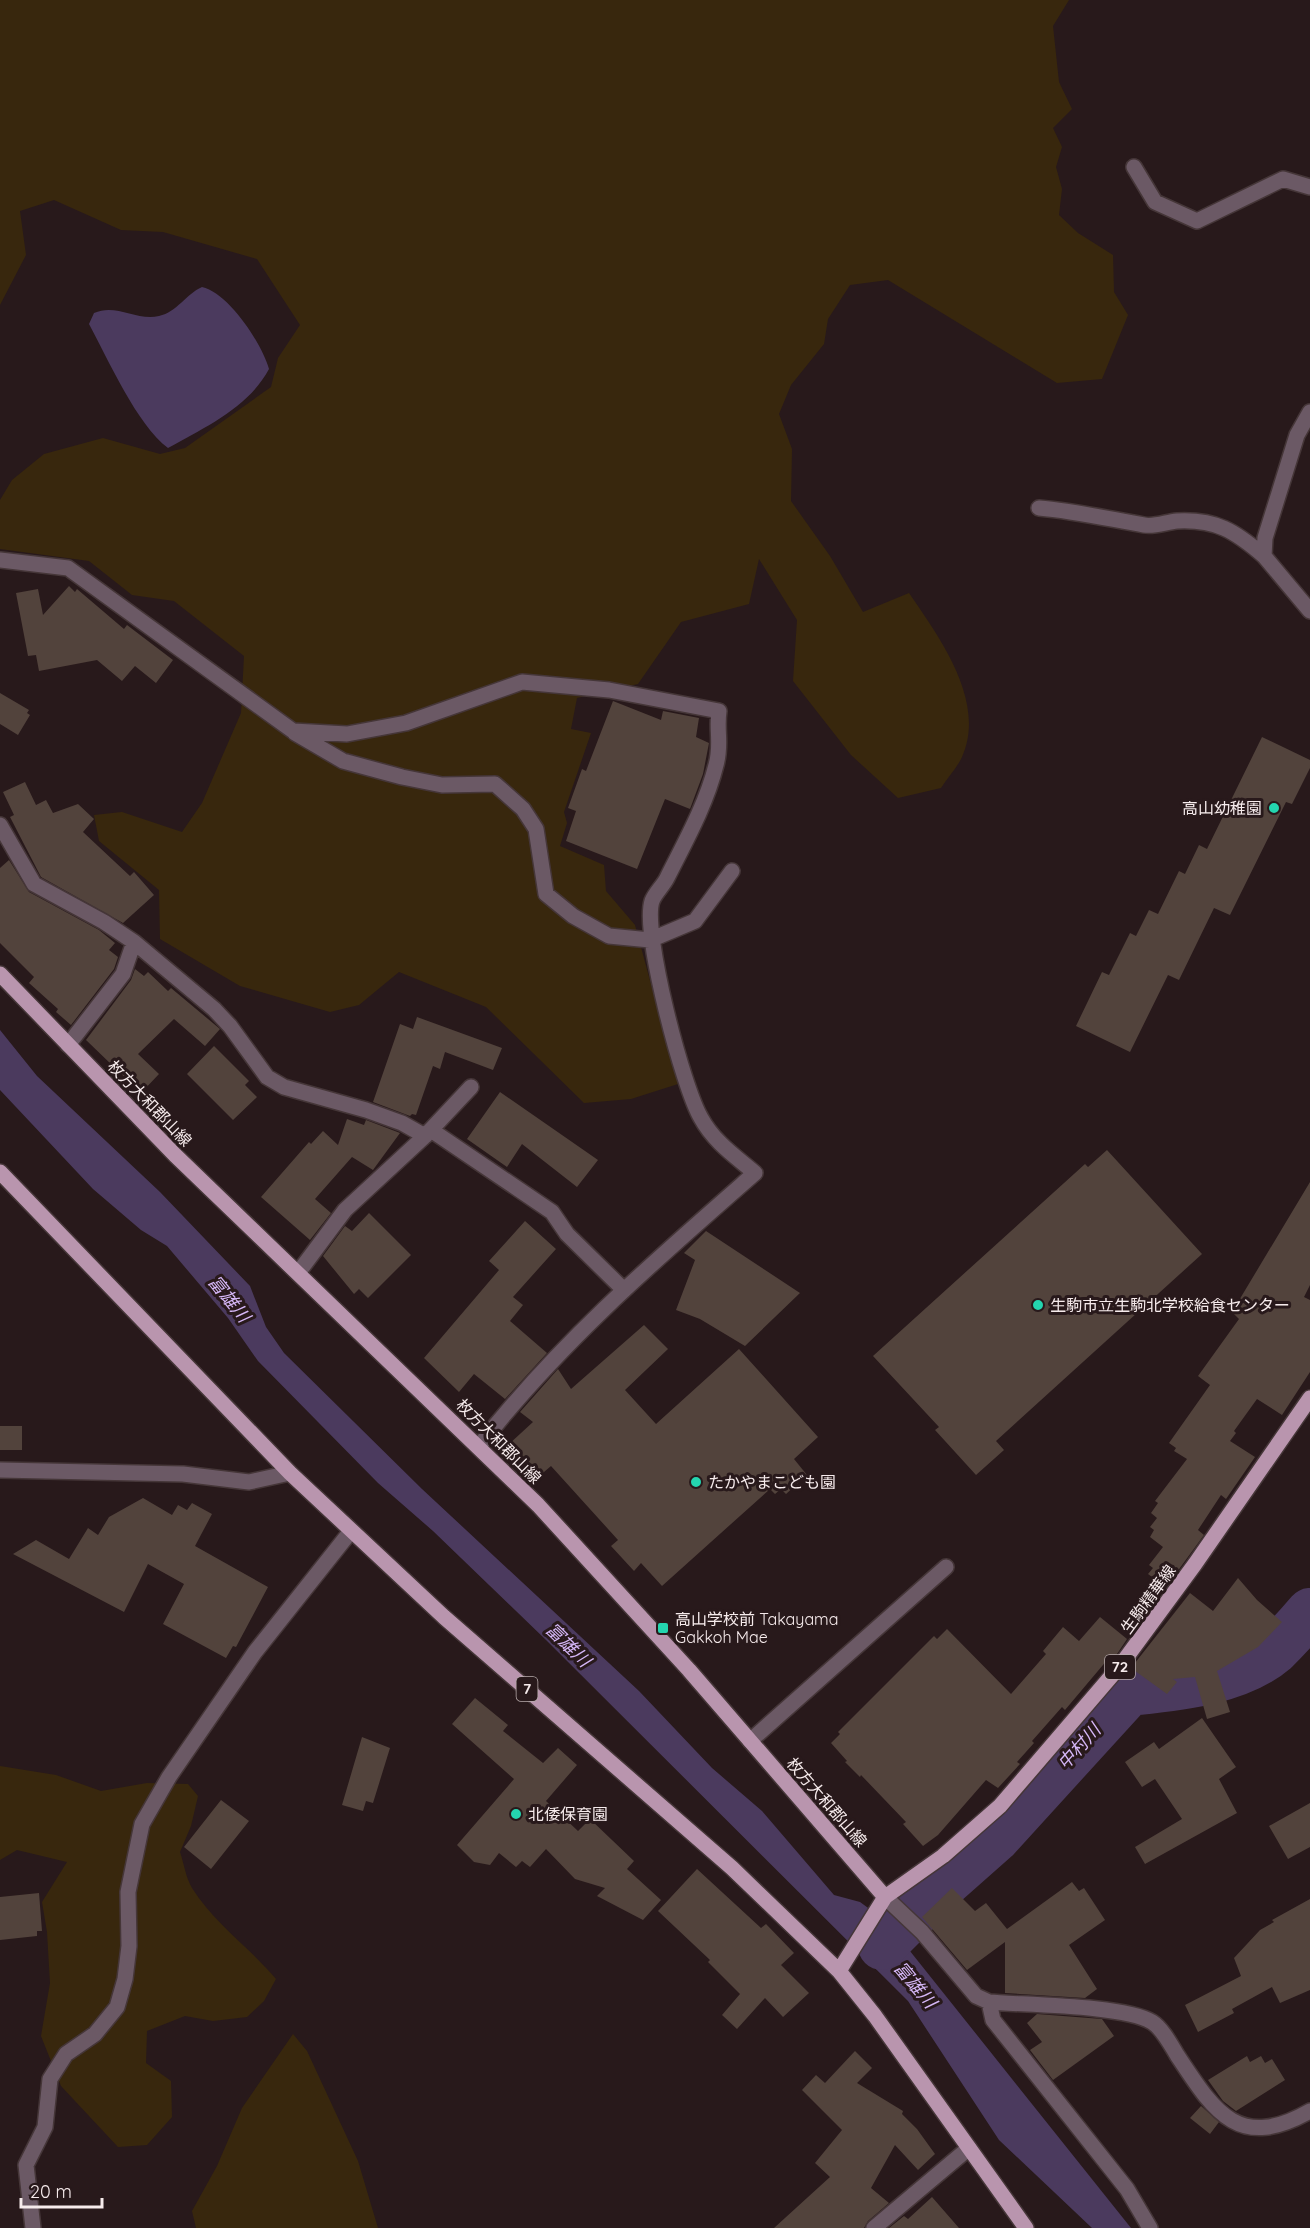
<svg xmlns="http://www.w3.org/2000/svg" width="1310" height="2228" viewBox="0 0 1310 2228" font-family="Quicksand,'Noto Sans JP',sans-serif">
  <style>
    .green { fill: #38270d }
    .water { fill: #4b3a5e }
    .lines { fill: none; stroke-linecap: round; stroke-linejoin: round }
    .river { stroke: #4b3a5e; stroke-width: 48 }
    .building { fill: #52433c }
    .minor-casing { stroke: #453638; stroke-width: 18 }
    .major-casing { stroke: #453638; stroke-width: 18 }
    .minor { stroke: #6b5965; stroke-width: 15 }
    .major { stroke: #b995ae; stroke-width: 15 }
    .poi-dot { fill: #24d5af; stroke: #28191b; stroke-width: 2 }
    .labels { text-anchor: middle; stroke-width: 6; stroke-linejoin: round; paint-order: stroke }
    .shield { fill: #28191b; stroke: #b8acad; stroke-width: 1.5 }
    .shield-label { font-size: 15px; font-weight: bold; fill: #f6ebec }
    .poi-label { font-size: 16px; fill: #f6ebec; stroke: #28191b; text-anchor: start }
    .street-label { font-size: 16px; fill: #f6ebec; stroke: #28191b }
    .water-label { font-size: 18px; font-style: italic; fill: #d5b7f7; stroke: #28191b }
  </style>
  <rect width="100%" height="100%" fill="#28191b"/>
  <!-- green -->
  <path class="green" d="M0 0H1069L1053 26 1059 82 1072 109 1053 128 1062 147 1056 167 1062 189 1059 215 1078 233 1113 255 1114 292 1128 315 1102 379 1057 383 888 280 850 285 828 319 824 344 791 385 779 414 792 449 791 501 830 556 863 612 909 593C939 637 987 701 962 757 957 768 947 778 941 788L898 798 851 755 793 681 797 620 759 559 749 604 681 622 638 684 577 698 571 729 591 733 564 812 567 823 560 846 604 865 606 891 635 925 678 1084 631 1099 584 1103 486 1007 399 972 359 1005 330 1012 240 986 160 939 159 890 99 841 94 815 122 812 182 832 202 803 241 713 244 656 174 601 132 595 89 561 0 549V500L12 480 44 454 103 438 160 454 185 448 271 387 278 358 300 325 257 259 163 232 121 230 54 200 20 211 26 255 0 305Z
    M0 1766 56 1775 101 1791 147 1783 188 1784 198 1796 191 1826 180 1852C184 1864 186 1878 192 1888 214 1923 250 1948 276 1979L264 2001 247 2017 213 2021 185 2016 147 2031 146 2063 171 2081 172 2117 147 2145 118 2147 61 2086 41 2036 50 1983 47 1932 42 1902 67 1862 17 1850 0 1860Z
    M293 2034 307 2051 358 2161 378 2228H196L192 2211 217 2166 242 2108Z"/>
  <!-- water -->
  <path class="water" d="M202 287C229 293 262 344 269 369 248 408 205 427 168 448 137 425 108 359 89 324L94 313C116 303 136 321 159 316 177 312 186 294 202 287Z
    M0 1030 37 1076 160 1192 250 1286 266 1327 284 1353 422 1489 639 1691 712 1768 762 1811 834 1895 860 1902 886 1921 1131 2228H1092L999 2140 908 2001 545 1639 433 1531 378 1483 258 1361 228 1318 167 1246 141 1230 93 1189 0 1090Z"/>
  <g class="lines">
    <!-- river -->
    <path class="river" d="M882 1946 944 1884 996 1838 1129 1692C1175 1687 1238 1682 1275 1650 1287 1638 1299 1625 1310 1612"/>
  </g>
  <!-- building -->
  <path class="building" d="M69 586 75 592 77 589 124 629 127 625 173 660 156 683 135 666 122 681 97 660 39 671 36 655 28 656 16 593 38 589 43 615Z
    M0 693 29 710 27 713 30 715 18 735 0 724Z
    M613 701 661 720 663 711 699 718 696 737 709 743 703 774 690 809 665 799 637 869 566 841 576 811 568 808 582 769 586 771Z
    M1262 737 1310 760V768L1292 804 1286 802 1230 915 1214 908 1179 980 1168 975 1130 1052 1076 1026 1102 972 1109 975 1130 933 1136 936 1149 910 1158 914 1179 871 1185 874 1199 845 1207 849Z
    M25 782 36 805 46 800 53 813 78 804 94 819 83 832 130 876 134 872 154 895 123 923 41 877 10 817 14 815 3 792Z
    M9 860 29 892 99 930 115 943 109 950 118 957 114 969 71 1025 56 1012 58 1009 29 983 34 977 0 943V868Z
    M135 969 144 976 148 972 168 991 171 988 220 1029 205 1046 174 1019 138 1054 159 1074 141 1093 86 1040 131 980Z
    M417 1017 502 1048 493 1070 445 1052 440 1069 433 1066 416 1115 412 1114 410 1116 373 1102 400 1024 413 1029Z
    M214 1046 249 1081 245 1085 257 1097 233 1120 187 1074Z
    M500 1092 598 1160 577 1187 522 1144 507 1167 467 1139Z
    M347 1119 364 1125 366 1120 400 1133 373 1170 352 1157 315 1199 331 1213 310 1240 261 1197 309 1142 311 1144 323 1131 338 1145Z
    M1107 1150 1202 1254 996 1441 1004 1450 976 1475 935 1430 939 1427 873 1356 1085 1164 1088 1167Z
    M1310 1182V1285L1304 1297 1310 1300V1372L1282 1415 1257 1399 1234 1431 1236 1433 1230 1441 1255 1457 1226 1499 1221 1495 1198 1530 1204 1535 1166 1587 1148 1574 1153 1568 1149 1565 1163 1547 1150 1537 1154 1530 1150 1527 1157 1518 1151 1513 1158 1503 1155 1501 1187 1459 1174 1451 1176 1448 1169 1443 1210 1385 1198 1376 1239 1319 1232 1312Z
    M369 1213 411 1255 368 1298 359 1289 354 1294 323 1256 345 1226 352 1231Z
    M525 1221 556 1249 513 1297 523 1305 510 1321 547 1353 505 1399 474 1374 459 1392 424 1358 499 1270 489 1261Z
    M706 1231 800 1293 745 1346 700 1319 676 1310 695 1260 684 1253Z
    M644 1325 668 1349 625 1390 656 1424 739 1349 818 1437 794 1459 807 1475 786 1494 781 1489 775 1494 770 1489 662 1586 641 1563 634 1571 611 1546 618 1540 551 1466 537 1478 508 1445 533 1422 520 1412 558 1369 571 1389Z
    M0 1426H22V1450H0Z
    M143 1498 172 1515 178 1505 187 1510 192 1503 212 1514 195 1546 268 1587 236 1647 233 1646 226 1658 163 1624 184 1584 148 1564 124 1612 13 1554 36 1540 69 1559 88 1528 98 1535 109 1517Z
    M1238 1578 1257 1600 1282 1622 1258 1647 1217 1671 1230 1712 1207 1719 1195 1677 1173 1679 1177 1682 1167 1694 1131 1668 1190 1593 1213 1611Z
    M1100 1617 1127 1639 1115 1657 1108 1659 1065 1710 1062 1707 1032 1741 1034 1743 1017 1762 1020 1764 998 1788 986 1780 938 1835 923 1846 903 1824 906 1822 861 1775 860 1777 845 1762 847 1761 831 1743 840 1734 838 1732 934 1636 937 1639 947 1629 1011 1694 1046 1654 1043 1651 1063 1627 1079 1641Z
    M475 1698 508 1725 503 1731 543 1763 558 1748 577 1765 546 1801 578 1831 590 1819 634 1861 627 1869 661 1900 643 1920 597 1896 605 1888 575 1879 546 1849 530 1867 522 1861 516 1867 499 1853 490 1865 474 1862 457 1845 514 1779 452 1724Z
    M1202 1718 1236 1767 1219 1779 1237 1813 1145 1864 1135 1847 1182 1819 1155 1779 1142 1787 1125 1762 1154 1742 1159 1749Z
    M362 1737 390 1748 373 1803 366 1801 363 1811 342 1805Z
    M221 1800 249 1821 211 1869 184 1847Z
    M1310 1803V1847L1288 1859 1269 1826Z
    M697 1869 761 1928 766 1924 794 1953 781 1965 809 1993 783 2017 765 1998 737 2029 722 2015 740 1994 708 1962 710 1960 658 1911Z
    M1072 1882 1079 1891 1084 1888 1105 1920 1069 1945 1097 1989 1085 1998 1005 1993V1942L967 1970 922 1917 952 1888 975 1911 986 1903 1007 1929Z
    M39 1893 42 1931H37V1936L0 1940V1897Z
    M1310 1899V1990L1280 2003 1272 1987 1232 2009 1234 2013 1198 2032 1185 2005 1241 1976 1234 1958 1260 1930 1274 1922 1272 1920Z
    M1037 2014 1102 2019 1114 2036 1053 2080 1030 2050 1042 2042 1027 2023Z
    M855 2051 872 2068 857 2083 903 2111 902 2114 917 2129 935 2154 918 2170 895 2145 871 2188 889 2203 868 2221 864 2228H774L830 2177 815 2163 842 2130 802 2090 816 2075 825 2083Z
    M1247 2056 1250 2062 1261 2056 1265 2063 1272 2059 1285 2080 1236 2111 1223 2101 1208 2080Z
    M1201 2106 1219 2122 1210 2134 1190 2118Z
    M932 2197 959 2228H889L904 2216 908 2219Z"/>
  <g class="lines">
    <defs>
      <path id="minor" d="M1134 167 1155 202 1197 221 1283 179 1310 187
        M1310 412 1297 435 1265 538 1264 556 1310 611
        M1039 508C1075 511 1109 519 1144 525 1155 527 1166 522 1177 521 1216 519 1235 531 1264 556
        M0 560 68 568 293 731 347 734 406 723 522 682 609 690 719 711C716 731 722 744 716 765 706 805 685 842 667 878 663 886 655 893 652 901 642 932 683 1088 701 1118 714 1142 735 1156 755 1173 658 1258 559 1343 479 1446
        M295 733 343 761 402 777 442 785 495 784 523 809 536 829 546 894 573 916 609 936 650 940 695 921 732 871
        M0 825 34 884 104 922 134 942 214 1009 230 1026 267 1077 284 1087 366 1110 402 1123 425 1136
        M68 1045 123 974 134 942
        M431 1130 552 1212 567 1234 623 1289
        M298 1273 345 1210 425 1136 471 1087
        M0 1470 183 1474 249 1482 290 1473
        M750 1741 946 1567
        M885 1897 922 1932 976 1996 989 2002C1025 2005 1124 2005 1152 2022 1162 2028 1171 2045 1177 2055 1214 2111 1238 2152 1310 2111
        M989 2002 993 2020 1127 2189 1150 2228
        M33 2228 26 2165 45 2127 50 2079 66 2054 95 2034 117 2007 125 1979 129 1946 128 1892 142 1824 169 1777 255 1652 351 1531
        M874 2228 969 2148"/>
      <path id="major" d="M0 974 175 1155 538 1505 689 1670 885 1897
        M0 1172 290 1473 444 1617 732 1868 839 1971 875 2016 1026 2228
        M839 1971 885 1897 943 1856 1000 1806 1120 1666 1195 1564 1310 1398"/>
    </defs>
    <!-- minor casing -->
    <use href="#minor" class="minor-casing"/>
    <!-- major casing -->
    <use href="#major" class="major-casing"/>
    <!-- minor -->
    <use href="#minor" class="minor"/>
    <!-- major -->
    <use href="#major" class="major"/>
  </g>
  <!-- markers -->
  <g class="poi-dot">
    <circle cx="1274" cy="808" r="6"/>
    <circle cx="1038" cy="1305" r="6"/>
    <circle cx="696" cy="1482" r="6"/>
    <rect x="657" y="1622" width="12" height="12" rx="3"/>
    <circle cx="516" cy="1814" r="6"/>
  </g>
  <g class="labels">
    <!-- shield labels -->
    <g class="shield">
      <rect x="1105" y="1655" width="30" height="24" rx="4.5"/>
      <rect x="516.5" y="1677" width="21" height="24" rx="4.5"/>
    </g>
    <g class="shield-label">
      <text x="1120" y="1672">72</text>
      <text x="527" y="1694">7</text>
    </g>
    <!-- poi labels -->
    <g class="poi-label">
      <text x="1262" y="814" text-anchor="end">高山幼稚園</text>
      <text x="1050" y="1311">生駒市立生駒北学校給食センター</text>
      <text x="708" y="1488">たかやまこども園</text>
      <text x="675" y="1625">高山学校前 Takayama<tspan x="675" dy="18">Gakkoh Mae</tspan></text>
      <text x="528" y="1820">北倭保育園</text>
    </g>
    <!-- street labels -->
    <g class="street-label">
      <text transform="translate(150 1103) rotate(46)" y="6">枚方大和郡山線</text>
      <text transform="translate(499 1441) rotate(45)" y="6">枚方大和郡山線</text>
      <text transform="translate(1148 1599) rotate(-54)" y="6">生駒精華線</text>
      <text transform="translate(827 1802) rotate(49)" y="6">枚方大和郡山線</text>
    </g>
    <!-- water labels -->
    <g class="water-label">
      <text transform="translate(229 1299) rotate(51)" y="6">富雄川</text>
      <text transform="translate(568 1645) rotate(44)" y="6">富雄川</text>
      <text transform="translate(1079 1747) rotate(-48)" y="6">中村川</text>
      <text transform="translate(915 1985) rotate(50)" y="6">富雄川</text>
    </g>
  </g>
  <!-- scale -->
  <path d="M21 2198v9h81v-9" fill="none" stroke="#f6ebec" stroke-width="3"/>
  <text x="30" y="2198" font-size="18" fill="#f6ebec" stroke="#28191b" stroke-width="4.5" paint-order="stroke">20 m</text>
</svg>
